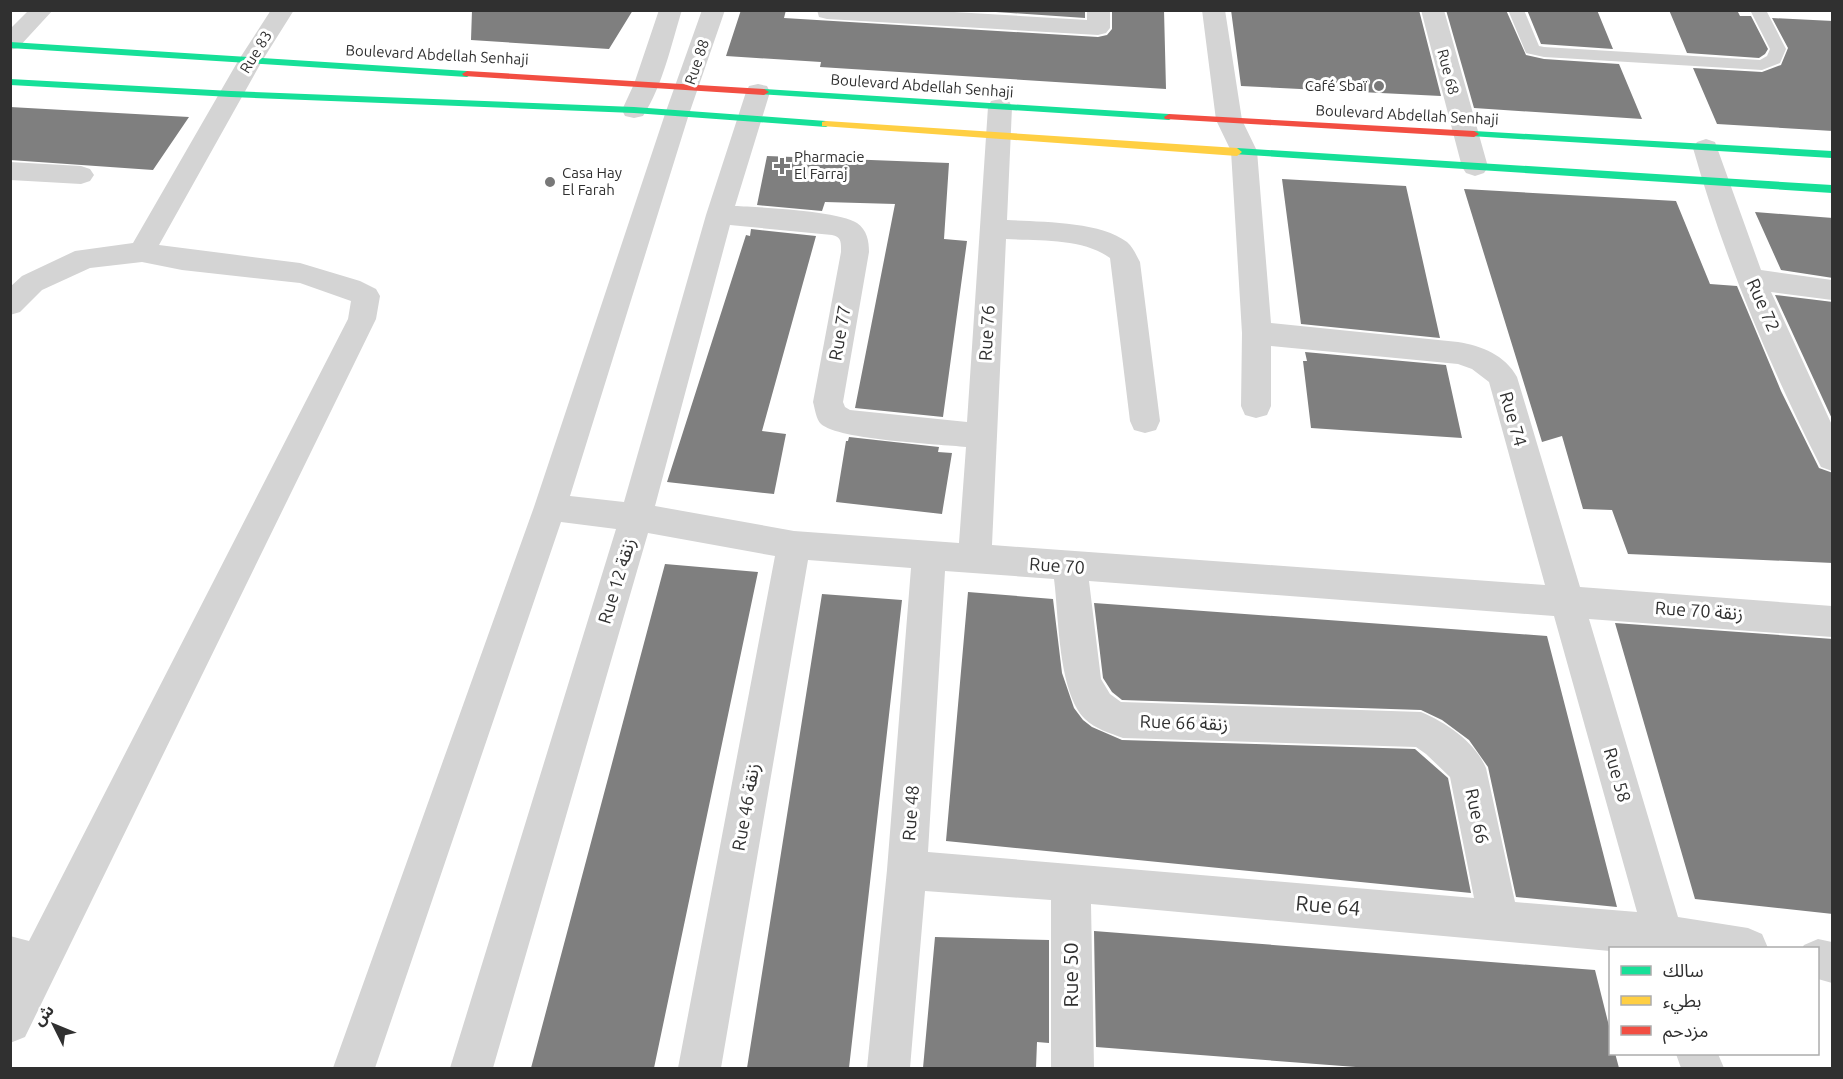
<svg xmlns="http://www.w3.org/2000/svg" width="1843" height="1079" viewBox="0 0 1843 1079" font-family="Ubuntu,'Noto Sans Arabic',sans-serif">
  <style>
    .building { fill: #7f7f7f }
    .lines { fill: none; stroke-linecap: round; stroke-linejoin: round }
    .lane { fill: #d4d4d4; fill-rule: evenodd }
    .street { fill: #d4d4d4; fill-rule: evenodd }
    .fast { fill: #16e098; fill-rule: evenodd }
    .slow { fill: #ffcf43; fill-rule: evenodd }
    .jam { fill: #f24e42; fill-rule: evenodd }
    .poi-dot { fill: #787878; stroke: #fff; stroke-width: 2 }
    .labels { text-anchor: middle; stroke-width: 6; stroke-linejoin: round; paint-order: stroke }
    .far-street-label { font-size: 15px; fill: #303030; stroke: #fff }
    .far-poi-label { font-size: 15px; fill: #303030; stroke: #fff; text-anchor: start }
    .street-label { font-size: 18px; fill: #303030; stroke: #fff }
    .near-street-label { font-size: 21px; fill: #303030; stroke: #fff }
  </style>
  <rect width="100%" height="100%" fill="#fff"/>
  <!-- building -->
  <path class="building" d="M472 10H633L609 49 471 40Z
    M741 10H786L784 18 1098 37 1107 35 1112 29V10H1164L1166 89 820 67 821 62 726 56Z
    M966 10H1085V18Z
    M1231 10H1419L1441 96 1241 86Z
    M1446 10H1506L1526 55 1544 59 1619 64 1642 119 1474 108Z
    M1527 10H1597L1613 49 1541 44Z
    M1669 10H1737L1740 16H1751L1768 49 1765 54 1759 58 1687 53Z
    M1772 18 1833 21V131L1717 124 1693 68 1762 72 1781 65 1788 48Z
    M10 107 189 117 153 170 10 160Z
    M767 156 949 163 944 239 967 241 943 417 855 408 895 204 825 202 822 211 757 205Z
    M1282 179 1406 186 1440 338 1301 324Z
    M1464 189 1676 201 1710 284 1737 286 1781 391 1819 468 1833 473V563L1628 554 1612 510 1583 509 1562 436 1542 442Z
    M1755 212 1833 218V278L1781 270Z
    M751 229 816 236 762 431 786 434 774 494 667 482 746 235 750 236Z
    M1775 295 1833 302V421Z
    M1305 352 1446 365 1462 438 1311 428 1303 361H1307Z
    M849 437 939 447 938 452 952 453 942 514 836 502 846 441H848Z
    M665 564 758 572 654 1068H531Z
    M968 592 1053 599 1062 673 1074 708 1083 720 1092 727 1122 740 1415 749 1448 778 1471 893 946 841Z
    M822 594 902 600 849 1068H747Z
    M1094 603 1547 636 1617 907 1516 897 1488 767 1469 740 1442 720 1421 710 1122 700 1112 692 1103 678Z
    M1615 623 1833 639V914L1695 899Z
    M1094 931 1595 970 1611 1034V1053H1615L1619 1068H1369L1096 1047Z
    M935 937 1049 940V1043L1037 1042 1036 1068H923Z"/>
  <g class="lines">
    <!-- lane -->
    <path class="lane" d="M1508 10H1524L1539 46 1544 47 1760 60 1767 56 1770 49 1750 10H1766L1786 49 1780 63 1762 70 1544 57 1526 53Z"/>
    <!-- street -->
    <path class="street" d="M29 10H53L18 48 10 50V29Z
      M271 10H294L262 61 159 245 300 263 360 281 376 289 380 296 376 319 25 1037 10 1043V936L29 941 348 319 351 301 300 283 182 270 142 262 90 268 42 290 20 312 10 315V287L22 276 75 251 133 243 238 61Z
      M659 10H682C671 45 663 85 643 116L634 118 625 116 622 110 634 84Z
      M702 10H725L689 114 570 496 624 502 706 215 746 92 749 86 758 84 767 86 770 92 735 206C758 207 840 211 857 223 867 230 869 241 869 252L843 402 845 407 850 410 967 422 988 107 991 101 1000 99 1009 101 1012 107 1007 220C1040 222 1100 221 1127 242 1133 247 1136 255 1140 262L1160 421 1156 430 1145 433 1134 430 1130 421 1110 258C1083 238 1039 241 1006 239L992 545 1545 585 1489 382 1472 369 1458 364 1271 346V406L1267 415 1256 418 1245 415 1241 406 1242 333 1231 151 1216 120 1202 10H1225L1242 120 1257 151 1271 323 1458 342C1482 346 1505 355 1517 377L1580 587 1832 606V637L1589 619 1678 917 1748 928 1762 934 1768 948H1610V951L1091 904 1094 1068H1051V900L925 891 910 1068H867L887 870 911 568 808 560 721 1068H678L775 556 648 533 493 1068H450L616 529 561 522 375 1068H333L534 507 665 114ZM730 225 832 235C842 237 841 243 841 252L813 402C815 409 816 419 821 424 839 440 938 444 966 447L959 543 794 531 655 506ZM945 571 1054 579C1059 617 1058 692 1085 719 1095 729 1110 733 1123 738L1416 747 1426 754 1450 777 1474 898 928 852ZM1089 581 1554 616 1637 912 1515 902 1486 768C1475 742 1447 723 1421 712L1121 702 1110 694 1101 679Z
      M817 10H920L1087 20V10H1110V28L1106 33 1098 35 827 19 819 17Z
      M1421 10H1444L1488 167 1484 173 1475 176 1466 173 1462 167Z
      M1706 139 1715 142 1761 270 1832 280V300L1771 292 1832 425V471L1821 467C1769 365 1724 258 1693 148L1697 142Z
      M10 162 81 166 90 169 94 175 90 181 81 184 10 180Z
      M1818 939 1832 942V983L1818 979V948H1802L1804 945Z
      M1676 1054H1718L1724 1068H1681Z"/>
    <!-- fast -->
    <path class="fast" d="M10 42 467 71 472 74 467 77 10 48Z
      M10 79 231 91 634 107 826 121 831 124 826 127 634 113 231 97 10 85Z
      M764 89 1169 114 1174 117 1169 120 760 94V90Z
      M1474 131 1832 151V158L1470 136V132Z
      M1237 148 1832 185V193L1233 154 1232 152Z"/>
    <!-- slow -->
    <path class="slow" d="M826 121 1237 148 1242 152 1237 156 822 126V122Z"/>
    <!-- jam -->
    <path class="jam" d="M467 71 764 89 769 92 764 95 464 76 462 74Z
      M1169 114 1474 131 1479 134 1474 137 1165 119 1164 117Z"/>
  </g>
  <!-- markers -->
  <g class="poi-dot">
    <circle cx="1379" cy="86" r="6"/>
    <path d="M779 157h6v6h6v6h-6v6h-6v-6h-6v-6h6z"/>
    <circle cx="550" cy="182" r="6"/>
  </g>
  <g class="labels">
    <!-- far-street labels -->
    <g class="far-street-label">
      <text transform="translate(256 52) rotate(-58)" y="5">Rue 83</text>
      <text transform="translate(437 55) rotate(3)" y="5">Boulevard Abdellah Senhaji</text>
      <text transform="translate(697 62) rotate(-71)" y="5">Rue 88</text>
      <text transform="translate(1448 72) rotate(75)" y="5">Rue 68</text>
      <text transform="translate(922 86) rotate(4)" y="5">Boulevard Abdellah Senhaji</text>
      <text transform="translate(1407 115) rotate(3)" y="5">Boulevard Abdellah Senhaji</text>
    </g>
    <!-- far-poi labels -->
    <g class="far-poi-label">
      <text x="1367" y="91" text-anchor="end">Café Sbaï</text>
      <text x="794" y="162">Pharmacie<tspan x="794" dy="17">El Farraj</tspan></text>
      <text x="562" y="178">Casa Hay<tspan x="562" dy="17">El Farah</tspan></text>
    </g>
    <!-- street labels -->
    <g class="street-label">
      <text transform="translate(1763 305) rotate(66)" y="6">Rue 72</text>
      <text transform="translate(840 333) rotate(-80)" y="6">Rue 77</text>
      <text transform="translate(987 333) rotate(-87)" y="6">Rue 76</text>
      <text transform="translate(1513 419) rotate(74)" y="6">Rue 74</text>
      <text transform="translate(1057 566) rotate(4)" y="6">Rue 70</text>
      <text transform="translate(617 581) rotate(-73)" y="6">Rue 12 زنقة</text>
      <text transform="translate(1699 611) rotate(4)" y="6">Rue 70 زنقة</text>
      <text transform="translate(1184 723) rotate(2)" y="6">Rue 66 زنقة</text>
      <text transform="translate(1617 775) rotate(74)" y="6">Rue 58</text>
      <text transform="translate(746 807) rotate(-80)" y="6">Rue 46 زنقة</text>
      <text transform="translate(911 813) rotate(-86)" y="6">Rue 48</text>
      <text transform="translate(1477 816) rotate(78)" y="6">Rue 66</text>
    </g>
    <!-- near-street labels -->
    <g class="near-street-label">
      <text transform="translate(1328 906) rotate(5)" y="7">Rue 64</text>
      <text transform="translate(1071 975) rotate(-90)" y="7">Rue 50</text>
    </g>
  </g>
  <!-- border -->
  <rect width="1843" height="1079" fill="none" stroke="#303030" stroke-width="24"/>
  <!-- legend -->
  <rect x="1609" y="947" width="210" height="108" fill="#ffffff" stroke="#acacac" stroke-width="1.5"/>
  <rect x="1621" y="966" width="30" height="9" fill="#16e098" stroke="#acacac" stroke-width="1.5"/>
  <text x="1663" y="977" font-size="18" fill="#303030">سالك</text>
  <rect x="1621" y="996" width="30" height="9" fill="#ffcf43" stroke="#acacac" stroke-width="1.5"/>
  <text x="1663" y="1007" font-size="18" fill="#303030">بطيء</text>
  <rect x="1621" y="1026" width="30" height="9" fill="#f24e42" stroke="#acacac" stroke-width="1.5"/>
  <text x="1663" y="1037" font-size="18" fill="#303030">مزدحم</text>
  <!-- north arrow -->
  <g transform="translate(54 1025) rotate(313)" stroke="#ffffff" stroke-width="4.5" paint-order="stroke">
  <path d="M0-4.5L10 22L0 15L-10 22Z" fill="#303030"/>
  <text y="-9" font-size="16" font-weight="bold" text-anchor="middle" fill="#303030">ش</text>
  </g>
</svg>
